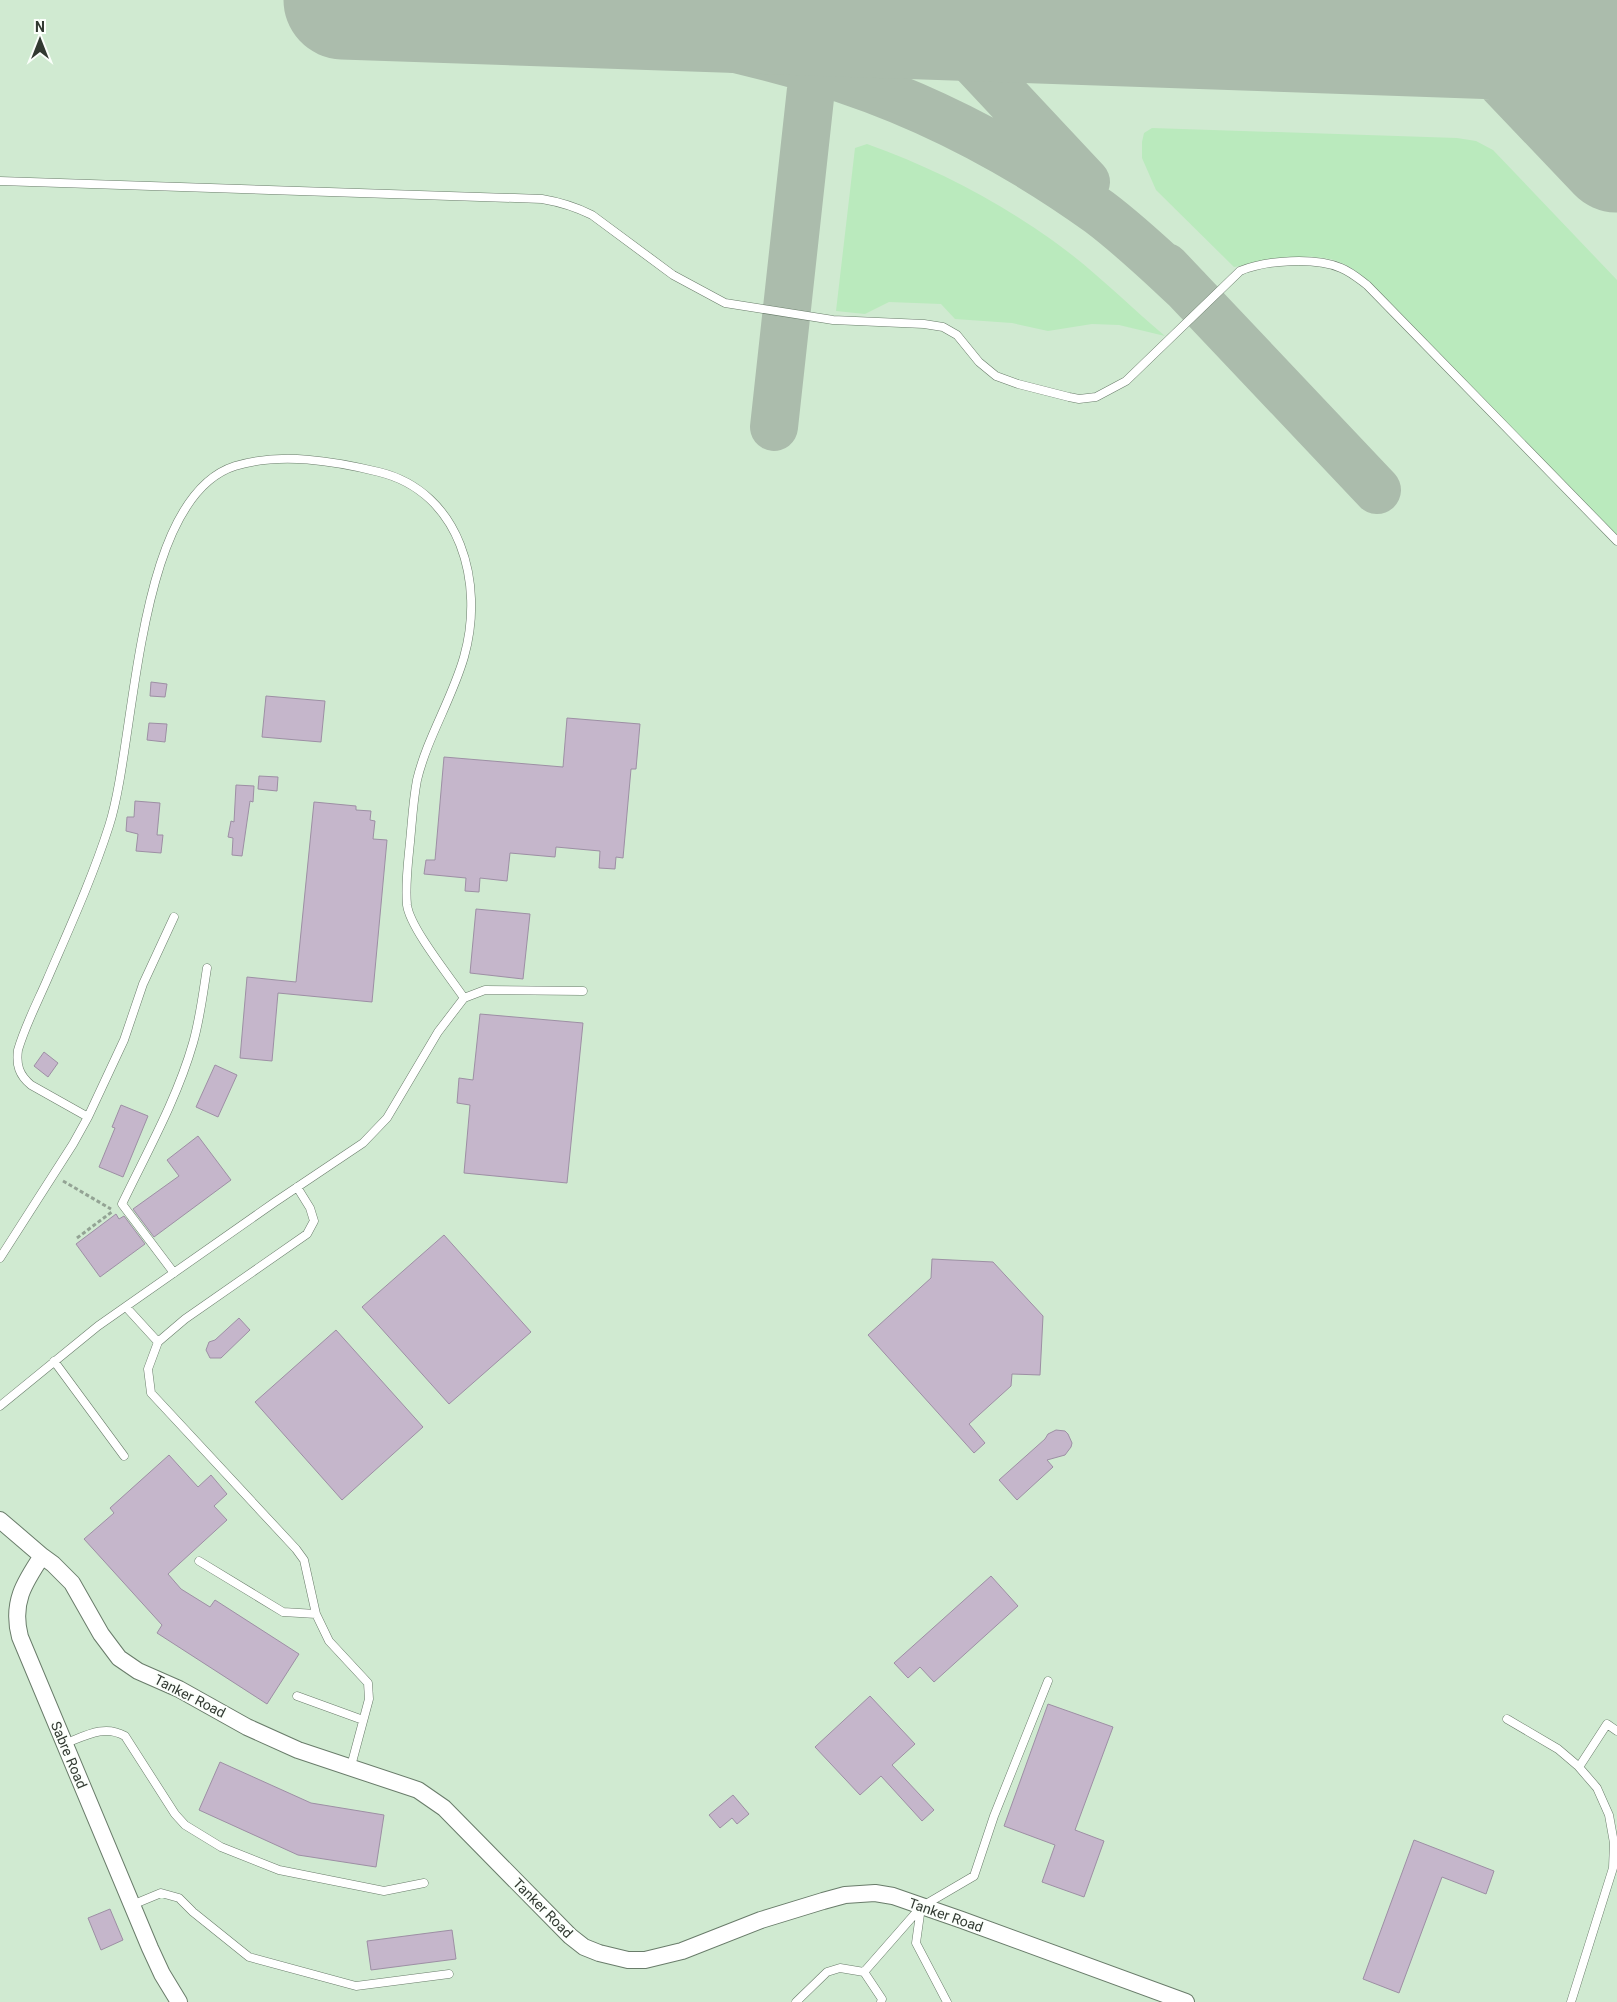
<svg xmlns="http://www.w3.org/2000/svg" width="1617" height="2002" viewBox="0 0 1617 2002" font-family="Roboto,sans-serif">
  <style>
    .built { fill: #d0ead1 }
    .green { fill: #baeabd }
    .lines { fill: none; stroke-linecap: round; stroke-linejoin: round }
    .taxiway { stroke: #abbcac; stroke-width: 48 }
    .runway { stroke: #abbcac; stroke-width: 119 }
    .building { fill: #c5b6cb; stroke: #9d8fa4 }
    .lane-casing { stroke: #697c6a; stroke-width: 9 }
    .street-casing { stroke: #697c6a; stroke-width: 18 }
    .path { stroke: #93a394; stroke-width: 3; stroke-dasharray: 4 2.5; stroke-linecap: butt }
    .lane { stroke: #fff; stroke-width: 8 }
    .street { stroke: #fff; stroke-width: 16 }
    .labels { text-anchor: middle; stroke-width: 4; stroke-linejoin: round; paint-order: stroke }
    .street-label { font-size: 14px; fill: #313931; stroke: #fbfffb }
  </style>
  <rect width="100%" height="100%" fill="#e2f7e3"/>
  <!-- built -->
  <path class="built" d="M0 0H1617V2002H0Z"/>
  <!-- green -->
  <path class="green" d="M1152 128 1457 138 1476 141 1493 150 1617 280V535L1375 287C1365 278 1356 270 1344 264 1314 249 1266 261 1234 267L1156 190 1142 158V142L1144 133Z
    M867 144C932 167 996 200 1052 240 1093 269 1127 304 1165 336L1119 325 1092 324 1048 331 1012 323 955 319 941 304 889 302 865 314 836 311 855 148Z"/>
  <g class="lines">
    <!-- taxiway -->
    <path class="taxiway" d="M916 0 1086 182
      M444 3C505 11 566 17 627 27 691 38 755 52 818 71 918 101 1014 151 1099 212 1131 236 1159 263 1188 290
      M1166 267 1377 490
      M774 427 819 16"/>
    <!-- runway -->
    <path class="runway" d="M343 0 1617 44
      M1478 7 1617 153"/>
  </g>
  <!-- building -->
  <path class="building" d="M151 682 167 684 165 697 150 696Z
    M266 696 325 701 321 742 262 737Z
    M567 718 640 724 636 769H631L623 858 616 857 615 869 599 868 600 851 556 847 555 857 510 853 507 881 480 878 479 892 465 891 466 878 424 874 426 860H435L444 757 563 767Z
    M149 723 167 724 165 742 147 740Z
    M259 776 278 777 277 791 258 789Z
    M236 785 254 786 253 802 250 801 242 856 232 855 233 838 228 837 231 821 234 822Z
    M135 801 160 803 157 835H163L161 853 136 851 138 834 126 831 127 817H134Z
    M314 802 356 806V810L371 811 370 820 375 821 373 839 387 840 372 1002 278 993 272 1061 240 1058 247 977 296 982Z
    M476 909 530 914 523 979 470 973Z
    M480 1014 583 1023 567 1183 464 1173 470 1105 457 1103 459 1078 473 1080Z
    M44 1052 58 1063 48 1077 34 1066Z
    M215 1065 237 1075 218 1117 196 1107Z
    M121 1105 148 1116 123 1177 99 1167 115 1128 112 1127Z
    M198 1136 231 1180 154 1237 133 1209 179 1176 167 1160Z
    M116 1214 119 1219 124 1216 145 1244 100 1277 76 1244Z
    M444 1235 531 1332 449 1404 362 1307Z
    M932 1259 993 1262 1043 1316 1040 1375 1012 1374 1011 1386 969 1424 985 1443 974 1453 868 1335 931 1278Z
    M239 1318 250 1330 221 1358H210L206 1350 209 1342 215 1340Z
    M336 1330 423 1427 342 1500 255 1402Z
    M1056 1430 1065 1431 1068 1434 1072 1443 1071 1447 1065 1455 1047 1460 1053 1467 1017 1500 999 1480 1045 1439 1048 1434Z
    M169 1455 198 1487 211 1475 227 1494 214 1506 227 1520 168 1574 181 1589 210 1607 215 1600 299 1654 267 1704 157 1633 162 1625 84 1539 114 1513 110 1508Z
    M991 1576 1018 1606 934 1682 920 1667 908 1678 894 1663Z
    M870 1696 915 1744 892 1765 934 1810 922 1821 881 1776 860 1795 815 1747Z
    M1048 1704 1113 1727 1075 1830 1104 1841 1084 1897 1042 1882 1055 1845 1004 1826Z
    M220 1762 311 1803 384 1815 376 1867 298 1855 199 1810Z
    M733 1795 749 1814 737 1824 732 1818 720 1828 709 1815Z
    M1414 1840 1494 1871 1486 1894 1442 1877 1399 1993 1363 1979Z
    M110 1909 123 1940 101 1950 88 1918Z
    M452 1930 456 1959 371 1970 367 1941Z"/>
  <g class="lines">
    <defs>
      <path id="lane" d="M0 181 542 199C560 202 576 207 592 215L673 275 725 303 833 320 924 324 943 327 957 335 979 362 996 376 1018 384 1069 397 1079 399 1096 397 1126 381 1240 271C1266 260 1315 257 1341 268 1351 272 1359 279 1367 285L1617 541
        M88 1117 31 1085C19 1075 16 1065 18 1050 25 1026 37 1003 47 980 69 929 92 879 109 826 137 740 134 498 235 466 281 452 334 461 379 472 461 492 485 584 464 657 452 699 427 738 417 780 413 801 412 822 410 842 408 863 405 884 407 905 410 928 450 977 464 998
        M0 1258 73 1144 88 1117 124 1040 143 984 174 917
        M174 1273 122 1204C147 1152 177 1099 193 1043 200 1019 203 993 207 968
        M126 1307 158 1342 148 1369 151 1393 296 1549 304 1560 316 1614 329 1641 368 1683 369 1699 351 1766
        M158 1342 185 1319 307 1234 314 1221 310 1208 297 1187
        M54 1361 124 1456
        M0 1406 98 1326 275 1202 363 1143 387 1118 438 1032 464 998 485 990 583 991
        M199 1561 283 1612 316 1614
        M297 1696 363 1720
        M1507 1719 1558 1749 1578 1766 1597 1788 1609 1815 1614 1843 1613 1868 1571 2002
        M64 1744C85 1736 104 1724 125 1736L175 1814 185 1825 221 1847 279 1870 384 1891 424 1883
        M1579 1767 1607 1724 1617 1731
        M132 1905 161 1893 179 1898 193 1912 249 1957 356 1986 449 1974
        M921 1907 916 1943 947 2002
        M864 1972 921 1907 974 1876 994 1816 1048 1681
        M796 2002 827 1972 840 1968 864 1972 882 1999 881 2002"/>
      <path id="street" d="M0 1520 42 1556C24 1583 11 1603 20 1637L150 1948 162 1974 179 2002
        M42 1556 53 1564 72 1583 101 1634 119 1658 138 1671 179 1689 247 1727 298 1750 418 1790 444 1808 570 1936 584 1947 599 1953 628 1960H645L682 1951 761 1920 823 1901 845 1895 875 1893 893 1896 962 1920 1186 2002"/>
    </defs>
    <!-- lane casing -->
    <use href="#lane" class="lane-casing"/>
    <!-- street casing -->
    <use href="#street" class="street-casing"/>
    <!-- path -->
    <path class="path" d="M63 1181 111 1209
      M77 1238 113 1211"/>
    <!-- lane -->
    <use href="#lane" class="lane"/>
    <!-- street -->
    <use href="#street" class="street"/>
  </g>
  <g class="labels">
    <!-- street labels -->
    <g class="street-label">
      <text transform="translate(190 1696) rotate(27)" y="5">Tanker Road</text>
      <text transform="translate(69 1755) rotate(67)" y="5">Sabre Road</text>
      <text transform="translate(543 1908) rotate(45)" y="5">Tanker Road</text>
      <text transform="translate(946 1915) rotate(19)" y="5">Tanker Road</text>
    </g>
  </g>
  <!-- north arrow -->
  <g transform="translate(40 40)" stroke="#fbfffb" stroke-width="4" paint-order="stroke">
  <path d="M0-4L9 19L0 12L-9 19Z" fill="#313931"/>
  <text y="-8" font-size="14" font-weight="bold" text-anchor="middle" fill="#313931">N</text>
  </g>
</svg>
